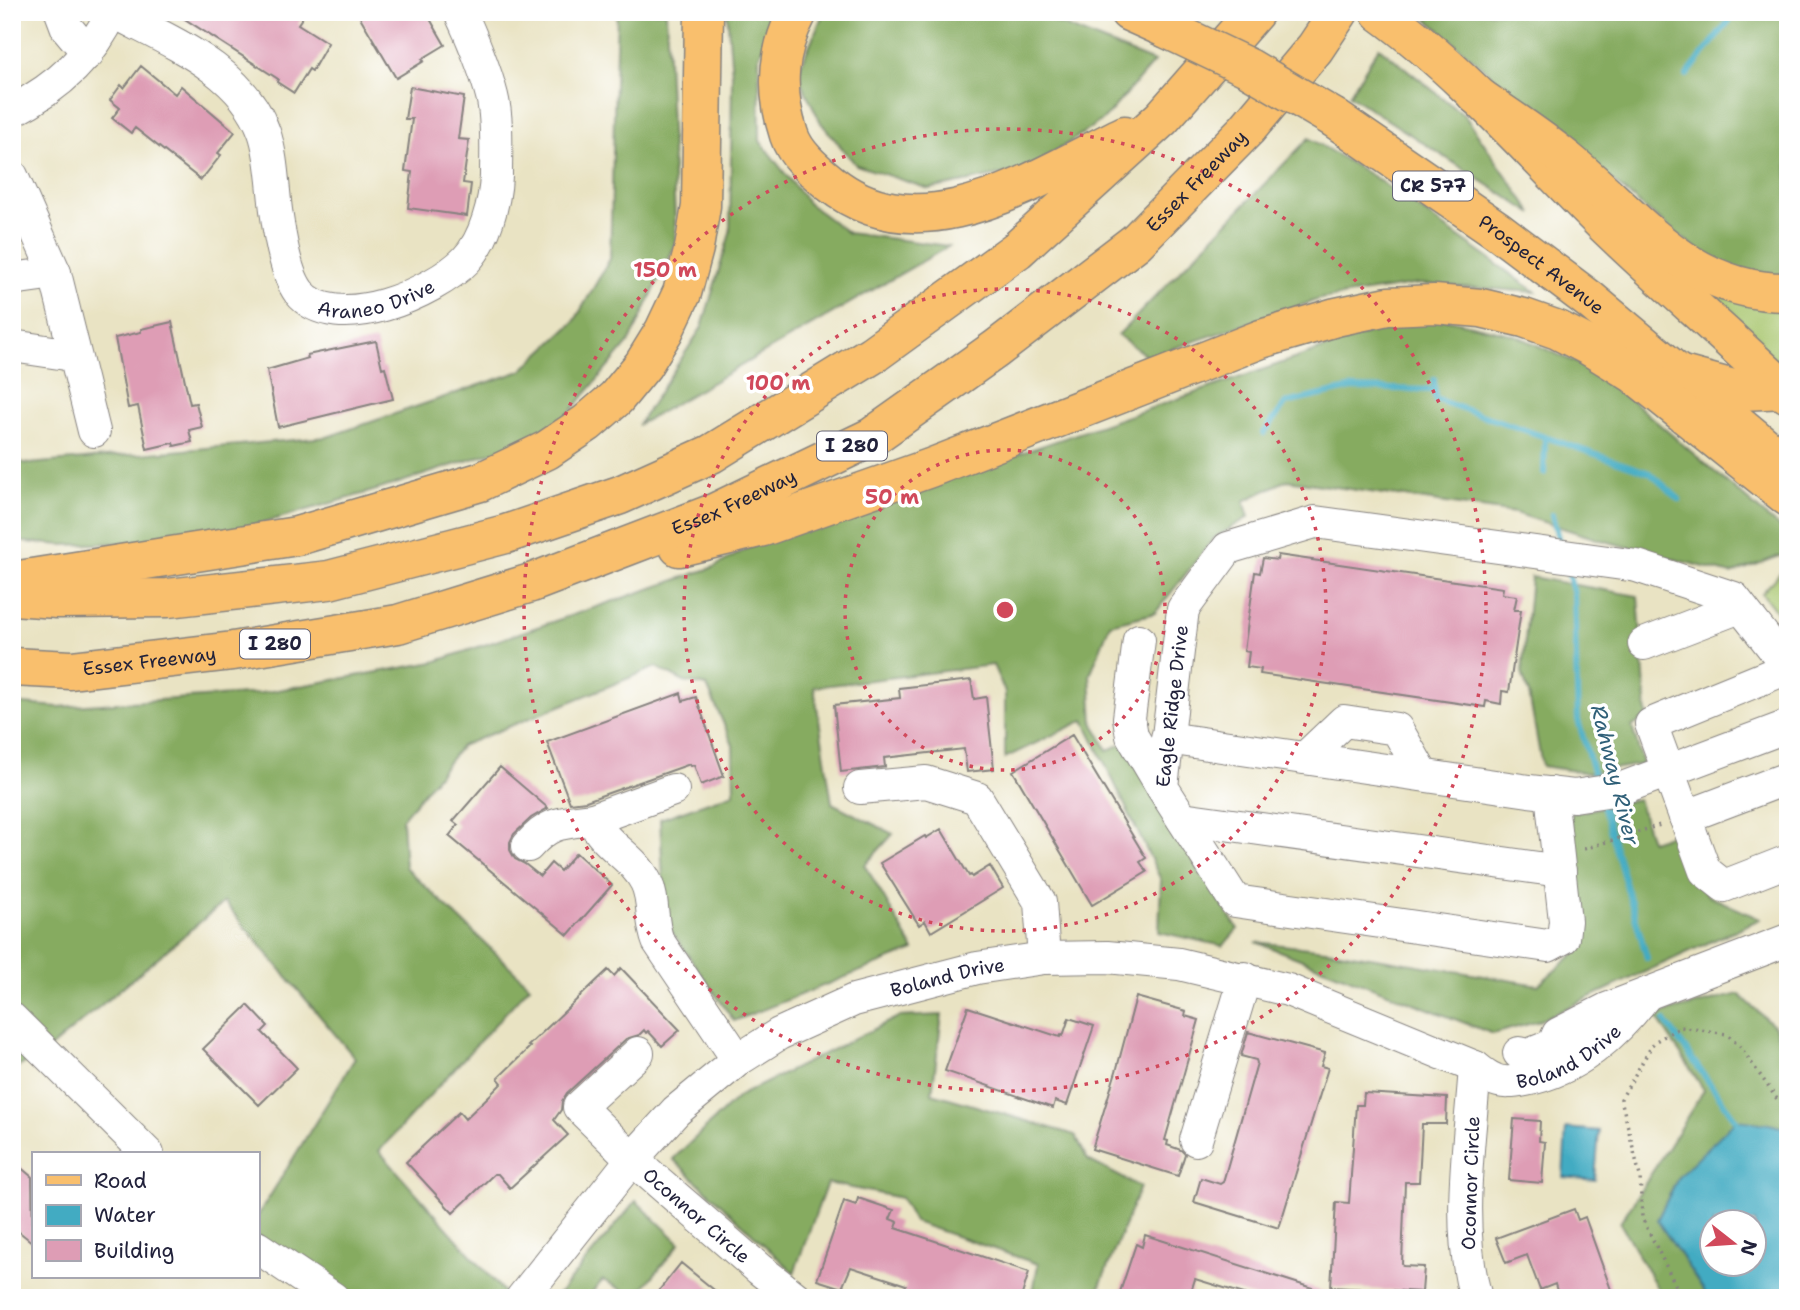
<svg xmlns="http://www.w3.org/2000/svg" width="1800" height="1310" viewBox="0 0 1800 1310" font-family="'Shantell Sans',sans-serif">
  <style>
    .green { fill: #a8c66e; stroke: #657454; stroke-width: 2 }
    .forest { fill: #86ab61; stroke: #54664e; stroke-width: 2 }
    .water { fill: #42abc2; stroke: #32667e; stroke-width: 2; fill-rule: evenodd }
    .lines { fill: none; stroke-linecap: round; stroke-linejoin: round }
    .stream { stroke: #42abc2; stroke-width: 6 }
    .building { fill: #de9db5 }
    .minor-casing { stroke: #86827f; stroke-width: 34 }
    .major-casing { stroke: #86827f; stroke-width: 41 }
    .highway-casing { stroke: #86827f; stroke-width: 41 }
    .path { stroke: #86827f; stroke-width: 3.5; stroke-dasharray: 2 5; stroke-linecap: butt }
    .minor { stroke: #fff; stroke-width: 32 }
    .major { stroke: #f9bf6d; stroke-width: 38 }
    .highway { stroke: #f9bf6d; stroke-width: 38 }
    .major-bridge-casing { stroke: #86827f; stroke-width: 41; stroke-linecap: butt }
    .major-bridge { stroke: #f9bf6d; stroke-width: 38 }
    .ring { fill: none; stroke: #d1495b; stroke-width: 3.5; stroke-dasharray: 3.5 7 }
    .labels { text-anchor: middle; stroke-width: 7; stroke-linejoin: round; paint-order: stroke }
    .shield { fill: #fff; stroke: #646476; stroke-width: 2 }
    .shield-label { font-size: 18px; font-weight: bold; fill: #22223b }
    .street-label { font-size: 19px; fill: #22223b; stroke: #fff }
    .water-label { font-size: 21px; font-style: italic; fill: #306078; stroke: #fff }
    .centre { fill: #d1495b; stroke: #fff; stroke-width: 3.5 }
    .ring-label { font-size: 21px; text-anchor: middle; font-weight: bold; fill: #d1495b; stroke: #fff; stroke-width: 7; stroke-linejoin: round; paint-order: stroke }
  </style>
  <rect width="100%" height="100%" fill="#fff"/>
  <filter id="ink" filterUnits="userSpaceOnUse"><feTurbulence type="fractalNoise" baseFrequency=".0143" numOctaves="2"/><feDisplacementMap in="SourceGraphic" scale="14" xChannelSelector="R" yChannelSelector="G"/><feConvolveMatrix kernelMatrix="1 2 1 2 8 2 1 2 1" color-interpolation-filters="sRGB"/></filter>
  <filter id="wash" filterUnits="userSpaceOnUse"><feTurbulence type="fractalNoise" baseFrequency=".00686" numOctaves="4" result="noise"/><feDisplacementMap in="SourceGraphic" scale="28" xChannelSelector="R" yChannelSelector="G"/><feGaussianBlur stdDeviation="1.57" result="paint"/><feColorMatrix in="noise" values="0 0 0 0 0 0 0 0 0 0 0 0 0 0 0 0 0 1.4 0 .05"/><feComposite in="paint" operator="in"/></filter>
  <g filter="url(#wash)">
    <rect width="100%" height="100%" fill="#e9e3c3"/>
    <!-- green -->
    <path class="green" d="M1688 281 1788 307V372Z
      M1788 564V627L1762 593Z"/>
    <!-- forest -->
    <path class="forest" d="M617 12H666L676 243 630 341 561 423 518 444 380 489 203 540 63 545 12 541V460L29 464 327 437 521 371 574 322 610 259Z
      M727 12H779L759 56 760 141 808 203 848 233 949 246 638 425 702 327 730 233 732 75Z
      M824 12H1030L1154 62 1105 118 1030 169 929 189 856 165 821 123 797 74Z
      M1419 12H1788V279L1729 274 1638 203Z
      M1379 47 1465 116 1533 214 1349 95Z
      M1309 138 1374 177 1536 292 1419 284 1320 299 1148 357 1118 335Z
      M1424 314 1515 335 1601 374 1788 535V553L1731 574 1597 539 1515 513 1287 480 1244 501 1249 517 1214 538 1155 613 1110 624 1090 675 1093 722 1107 750 1123 744 1198 869 1238 929 1223 946 1159 932 1161 880 1084 720 1005 758V692L993 665 814 687 832 803 893 834 865 865 914 950 734 1021 665 922 660 819 734 793 733 745 707 686 684 682 656 667 461 746 402 819 405 867 530 986 379 1151 509 1298H318L257 1256V1217L355 1058 224 902 43 1054 12 1070V1045L25 1039 12 1021V703L58 707 261 693 434 662 714 567 779 531 786 534Z
      M1531 577 1638 596 1647 716 1632 727 1643 764 1588 773 1542 766 1529 694 1522 673Z
      M1638 799 1651 841 1675 833 1707 895 1760 919 1536 1022 1493 1034 1256 942 1334 951 1538 985 1579 950 1582 931 1570 814Z
      M1739 994 1775 1027 1788 1065V1129L1769 1124 1679 1176 1657 1220 1709 1298H1663L1620 1223 1704 1090 1655 1015Z
      M942 1015 932 1093 1075 1135 1088 1160 1140 1187 1095 1298H1032L1038 1264 914 1222 901 1198 827 1183 794 1273 673 1159 739 1096 898 1017Z
      M636 1201 680 1243 636 1297 603 1280 587 1298H555Z"/>
    <!-- water -->
    <path class="water" d="M1736 1120 1769 1124 1788 1129V1298H1709L1657 1220 1679 1176ZM1713 1222H1755V1264H1713Z
      M1566 1128 1599 1131 1595 1180 1563 1177Z"/>
    <g class="lines">
      <!-- stream -->
      <path class="stream" d="M1687 75 1736 12
        M1434 380 1435 399 1545 437 1544 473
        M1264 433 1286 403 1353 388 1435 390
        M1545 437 1650 473 1679 499
        M1552 515 1560 545
        M1566 565 1574 594 1578 720 1597 785
        M1602 802 1647 958
        M1665 1021 1736 1120"/>
    </g>
    <g id="blocks">
      <!-- building -->
      <path class="building" d="M174 12H306L298 24 328 43 312 71 309 69 294 93 277 82 278 79Z
        M357 12H426L445 45 422 59 424 61 396 78Z
        M141 66 175 94 181 86 235 132 218 153 221 155 201 180 135 128 131 133 112 118 120 108 110 100 121 85 124 88Z
        M410 87 464 97 458 139 469 140 463 183 471 184 467 216 408 208 412 172 405 171 412 119H405Z
        M172 322 190 404 196 403 202 427 189 430 192 442 174 446 173 443 147 449 138 406 128 408 115 338 141 332V329Z
        M376 341 382 368 385 367 393 399 278 427 267 370 308 358 307 355Z
        M1278 555 1503 588 1502 594 1517 596 1514 610H1521L1509 692 1502 691 1501 704 1486 701 1485 707 1260 674 1261 669 1247 667 1249 652 1244 651 1255 572 1260 573 1263 558 1277 560Z
        M971 680 974 699 986 697 994 769 967 772 964 749 884 758 885 767 841 772 834 705 900 698 899 688Z
        M681 693 683 701 696 697 724 776 701 785 694 765 691 766 690 764 586 801 570 803 547 742Z
        M1072 735 1146 858 1140 862 1147 872 1092 905 1013 771Z
        M500 767 548 808 531 818 514 834 510 842V850L515 859 525 864 540 876 551 863 560 871 576 853 612 885 568 935 449 836 458 825 453 821Z
        M941 829 969 876 971 875 972 877 990 866 1003 888 931 932 925 921 919 925 880 863 925 836 926 838Z
        M621 968 680 1030 662 1046 648 1031 646 1033 644 1030 639 1035 626 1039 567 1093 562 1101 561 1110 554 1120 568 1135 510 1188 498 1174H494L453 1213 406 1162 459 1112 465 1119 493 1092 502 1083 498 1078 530 1047 528 1046 608 970 614 976Z
        M1136 997 1186 1011 1185 1016 1199 1020 1165 1140 1168 1141 1167 1145 1181 1150 1185 1154 1178 1176 1092 1149 1117 1068Z
        M248 1005 268 1026 262 1032 297 1068 259 1105 203 1049Z
        M968 1007 1060 1037 1061 1035 1063 1036 1069 1018 1094 1026 1067 1105 1055 1101 1053 1108 945 1071Z
        M1248 1032 1325 1053 1321 1066 1328 1068 1279 1228 1194 1202 1201 1178 1220 1184 1223 1182 1257 1063 1256 1060 1241 1056Z
        M1364 1093 1447 1098 1446 1124H1422L1419 1182H1405L1402 1264 1403 1266 1424 1267 1422 1292 1331 1287 1336 1202 1349 1203 1356 1105H1363Z
        M1514 1119 1540 1121 1539 1141 1545 1142 1542 1183 1509 1180Z
        M12 1160 32 1177 33 1243 12 1226Z
        M858 1198 894 1210 890 1219 898 1222 896 1228 1029 1272 1021 1298H966L952 1293 950 1298H902L906 1285 851 1267 842 1288 817 1280 844 1201 856 1205Z
        M1574 1209 1578 1220 1585 1217 1614 1298H1559L1555 1284 1540 1290 1527 1255 1506 1263 1496 1238Z
        M1145 1235 1328 1293V1298H1257L1195 1279 1189 1298H1118L1136 1244 1142 1247Z
        M681 1263 724 1298H653Z"/>
    </g>
  </g>
  <g filter="url(#ink)">
    <use href="#blocks" fill-opacity="0" stroke="#86827f" stroke-width="2"/>
    <g class="lines">
      <defs>
        <g id="minor">
          <path d="M61 12 67 28 88 53"/>
          <path id="s1" d="M114 12C168 41 242 69 264 132 272 154 273 187 276 210 279 232 286 275 299 292 335 337 435 292 466 260 485 240 495 202 496 176 496 152 498 119 492 96 486 72 471 35 460 12"/>
          <path d="M12 111C55 89 92 57 112 12"/>
          <path d="M12 176 55 273 94 431"/>
          <path d="M12 279 55 273"/>
          <path d="M12 346 73 355"/>
          <path d="M1139 640 1129 718 1132 736 1162 787"/>
          <path d="M1644 644 1740 607"/>
          <path d="M1788 668 1651 724 1705 871 1724 886 1788 861"/>
          <path d="M1167 738 1529 791 1574 796 1620 789 1788 726"/>
          <path d="M1305 758 1344 721 1397 729 1423 775"/>
          <path d="M860 788 926 782 977 798 1040 902 1044 958"/>
          <path d="M673 790 593 819C604 846 633 856 646 882 655 900 650 921 658 941L738 1060"/>
          <path id="s2" d="M1551 793 1565 921 1563 938 1548 946 1235 901 1162 787 1183 609 1228 548 1315 522 1637 566 1734 598 1788 667"/>
          <path d="M1685 817 1788 778"/>
          <path d="M1182 818 1560 871"/>
          <path d="M528 846C550 821 562 823 593 819"/>
          <path d="M12 1019 148 1154"/>
          <path id="s3" d="M638 1053 579 1107 632 1159 759 1269 796 1298"/>
          <path d="M1519 1053 1528 1055 1553 1045 1558 1034 1607 1009 1788 940"/>
          <path d="M1475 1067C1470 1142 1455 1224 1476 1298"/>
          <path d="M1196 1140 1245 978"/>
          <path d="M257 1247 333 1298"/>
          <path id="s4" d="M522 1298 632 1159 676 1111 738 1060 779 1034 854 1000 977 968 1044 958 1107 957 1179 964 1288 990 1475 1067C1480 1071 1486 1076 1493 1079 1502 1084 1515 1082 1525 1080 1577 1070 1615 1035 1647 994"/>
        </g>
        <g id="major">
          <path d="M1129 12 1165 28"/>
          <path d="M1380 12C1463 72 1531 152 1604 224 1664 282 1728 336 1788 394"/>
          <path id="s5" d="M1334 118 1497 230 1590 300 1788 466"/>
        </g>
        <g id="highway">
          <path d="M798 12C776 52 775 92 789 135 795 154 814 170 830 183 922 257 1037 177 1125 135"/>
          <path d="M1476 95C1506 116 1539 137 1568 161 1638 218 1688 293 1788 292"/>
          <path d="M1682 375 1741 391 1788 389"/>
          <path d="M679 547 763 527 930 468 1261 339 1336 317 1388 306 1434 304 1481 308 1524 318 1558 330 1591 347 1633 373 1788 497"/>
          <path d="M19 580 297 536 480 482 547 450 587 423 616 398 643 365 664 331 682 293 694 248 701 206 704 12"/>
          <path d="M12 596 57 599 168 598 329 580 506 534 620 495 711 454 872 355 1017 250 1162 118 1255 12"/>
          <path id="s6" d="M12 667 71 670 233 651 398 624 531 583 714 513 872 437 996 349 1136 242 1247 129 1315 48 1339 12"/>
        </g>
      </defs>
      <!-- minor casing -->
      <use href="#minor" class="minor-casing"/>
      <!-- major casing -->
      <use href="#major" class="major-casing"/>
      <!-- highway casing -->
      <use href="#highway" class="highway-casing"/>
      <!-- path -->
      <path class="path" d="M1584 849 1660 825
        M1682 1298 1642 1218 1640 1176 1621 1099 1654 1042 1681 1027 1727 1034 1741 1048 1777 1099 1788 1105"/>
      <!-- minor -->
      <use href="#minor" class="minor"/>
      <!-- major -->
      <use href="#major" class="major"/>
      <!-- highway -->
      <use href="#highway" class="highway"/>
      <defs>
        <path id="major-bridge" d="M1165 28 1249 68 1334 118"/>
      </defs>
      <!-- major-bridge casing -->
      <use href="#major-bridge" class="major-bridge-casing"/>
      <!-- major-bridge -->
      <use href="#major-bridge" class="major-bridge"/>
    </g>
  </g>
  <!-- distance rings -->
  <g class="ring">
    <circle cx="1005" cy="610" r="160"/>
    <circle cx="1005" cy="610" r="321"/>
    <circle cx="1005" cy="610" r="481"/>
  </g>
  <g class="labels">
    <!-- shield labels -->
    <g class="shield">
      <rect x="1393" y="171.5" width="80" height="29" rx="5"/>
      <rect x="817" y="431.5" width="70" height="29" rx="5"/>
      <rect x="240" y="629.5" width="70" height="29" rx="5"/>
    </g>
    <g class="shield-label">
      <text x="1433" y="192">CR 577</text>
      <text x="852" y="452">I 280</text>
      <text x="275" y="650">I 280</text>
    </g>
    <!-- street labels -->
    <g class="street-label">
      <text dy="7" stroke="none"><textPath href="#s6" startOffset="1314">Essex Freeway</textPath></text>
      <text dy="7" stroke="none"><textPath href="#s5" startOffset="254">Prospect Avenue</textPath></text>
      <text dy="7" stroke="none"><textPath href="#s1" startOffset="446">Araneo Drive</textPath></text>
      <text dy="7" stroke="none"><textPath href="#s6" startOffset="747">Essex Freeway</textPath></text>
      <text dy="7" stroke="none"><textPath href="#s6" startOffset="138">Essex Freeway</textPath></text>
      <text dy="7" stroke="none"><textPath href="#s2" startOffset="696">Eagle Ridge Drive</textPath></text>
      <text dy="7" stroke="none"><textPath href="#s4" startOffset="550">Boland Drive</textPath></text>
      <text dy="7" stroke="none"><textPath href="#s4" startOffset="1202">Boland Drive</textPath></text>
      <text transform="translate(1470 1183) rotate(-88)" y="7">Oconnor Circle</text>
      <text dy="7" stroke="none"><textPath href="#s3" startOffset="240">Oconnor Circle</textPath></text>
    </g>
    <!-- water labels -->
    <g class="water-label">
      <text transform="translate(1615 775) rotate(76)" y="7">Rahway River</text>
    </g>
  </g>
  <circle cx="1005" cy="610" r="10" class="centre"/>
  <g class="ring-label">
    <text x="665" y="277">150 m</text>
    <text x="778" y="390">100 m</text>
    <text x="892" y="504">50 m</text>
  </g>
  <!-- margin -->
  <rect width="1800" height="1310" fill="none" stroke="#fff" stroke-width="42"/>
  <!-- legend -->
  <rect x="32" y="1152" width="228" height="126" fill="#ffffff" stroke="#a7a7b1" stroke-width="2"/>
  <rect x="46" y="1175" width="35" height="10" fill="#f9bf6d" stroke="#a7a7b1" stroke-width="2"/>
  <text x="94" y="1188" font-size="21" fill="#22223b">Road</text>
  <rect x="46" y="1205" width="35" height="21" fill="#42abc2" stroke="#a7a7b1" stroke-width="2"/>
  <text x="94" y="1222" font-size="21" fill="#22223b">Water</text>
  <rect x="46" y="1240" width="35" height="21" fill="#de9db5" stroke="#a7a7b1" stroke-width="2"/>
  <text x="94" y="1258" font-size="21" fill="#22223b">Building</text>
  <!-- north arrow -->
  <g transform="translate(1733 1243) rotate(107)"><circle r="33" fill="#ffffff" stroke="#a7a7b1" stroke-width="2"/>
  <path d="M0-5L12 26L0 18L-12 26Z" fill="#d1495b"/>
  <text y="-10" font-size="19" font-weight="bold" text-anchor="middle" fill="#22223b">N</text>
  </g>
</svg>
